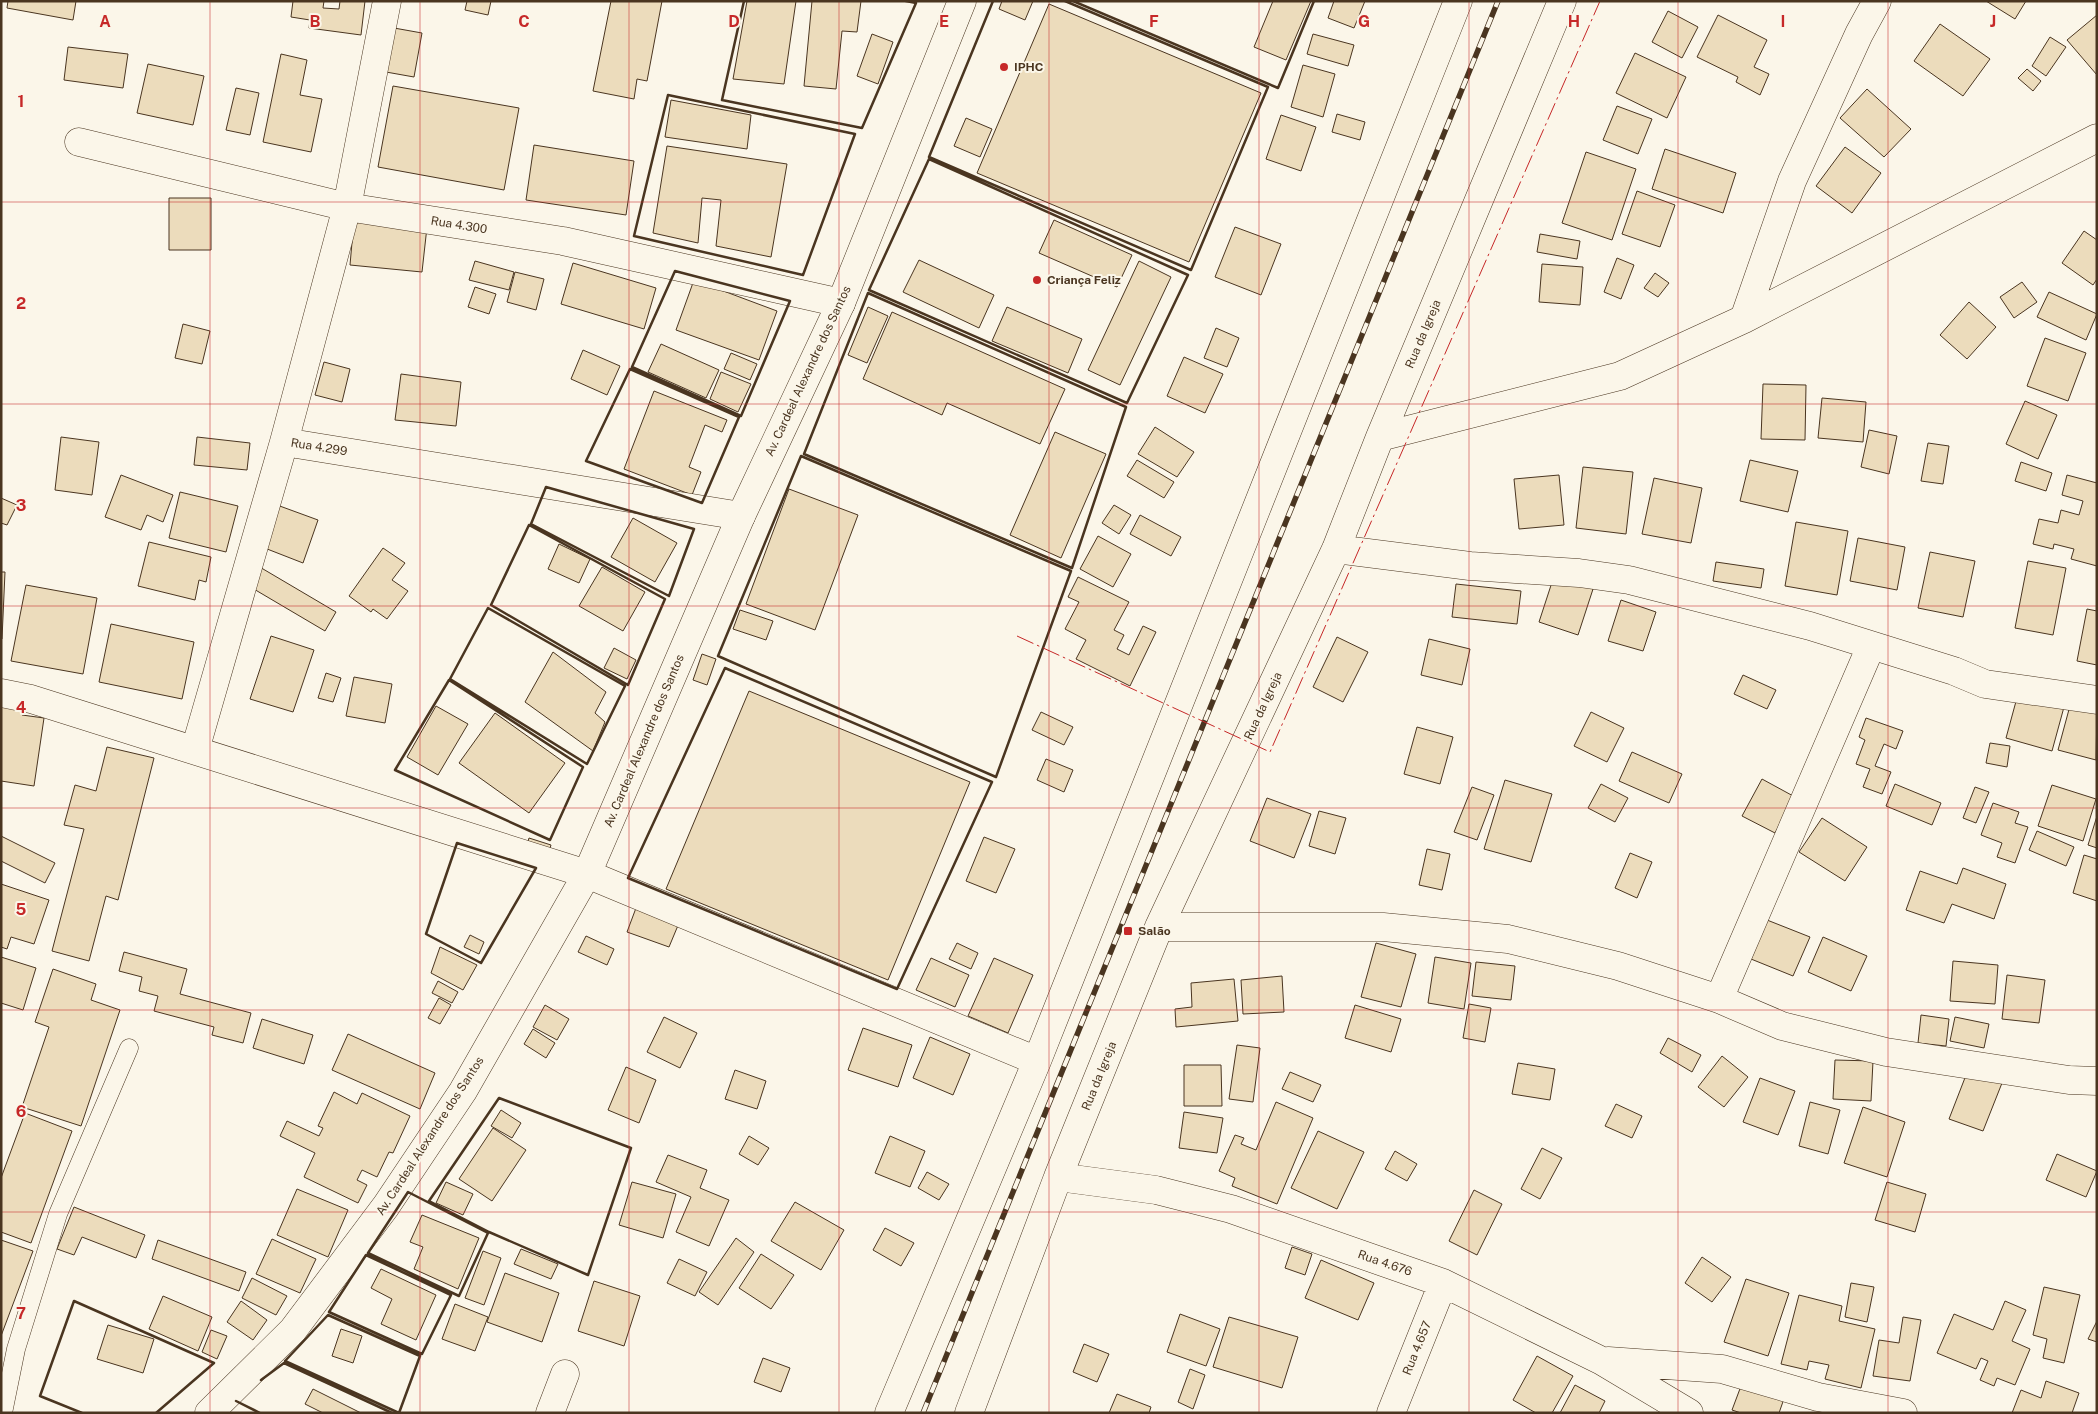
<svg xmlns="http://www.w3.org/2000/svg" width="2098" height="1414" viewBox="0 0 2098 1414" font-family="'Public Sans',sans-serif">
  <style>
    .building { fill: #ecdcbc; stroke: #4a3520 }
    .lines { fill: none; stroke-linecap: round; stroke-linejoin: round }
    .lane-casing { stroke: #4a3520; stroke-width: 19 }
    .street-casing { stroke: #4a3520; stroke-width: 29 }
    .secondary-casing { stroke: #4a3520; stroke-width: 29 }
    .lane { stroke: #fbf6e9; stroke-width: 18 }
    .street { stroke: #fbf6e9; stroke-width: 28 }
    .secondary { stroke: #fbf6e9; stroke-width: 28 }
    .rail-casing { stroke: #4a3520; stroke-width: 5.5 }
    .rail { stroke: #fbf6e9; stroke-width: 4; stroke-dasharray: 11; stroke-linecap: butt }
    .wall { stroke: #4a3520; stroke-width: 2.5 }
    .power { stroke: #c62828; stroke-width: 1; stroke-dasharray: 18 4 2.5 4; stroke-linecap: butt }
    .grid { fill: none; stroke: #c62828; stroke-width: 1; stroke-opacity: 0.55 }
    .poi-dot { fill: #c62828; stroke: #fbf6e9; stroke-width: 2 }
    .labels { text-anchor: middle; stroke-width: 4; stroke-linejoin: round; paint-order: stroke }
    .poi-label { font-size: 12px; font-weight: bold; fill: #4a3520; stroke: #fbf6e9; text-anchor: start }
    .street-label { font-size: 12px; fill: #4a3520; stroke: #fbf6e9 }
    .grid-label { font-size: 16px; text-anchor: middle; font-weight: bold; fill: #c62828; stroke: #fbf6e9; stroke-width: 4; stroke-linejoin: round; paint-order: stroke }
  </style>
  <rect width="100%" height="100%" fill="#fbf6e9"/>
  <!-- building -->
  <path class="building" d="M8 1H76L73 20 7 8Z
    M293 1H324L323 8 339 9 340 1H365L361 35 309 28 310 20 291 17Z
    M467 1H491L488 15 465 10Z
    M611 1H662L647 81 637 79 634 99 593 91Z
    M747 1H796L784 84 733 79Z
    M812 1H861L857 32 842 31 836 89 804 86Z
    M1002 1H1033L1025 20 999 9Z
    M1273 1H1311L1286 60 1254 47Z
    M1334 1H1365L1354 28 1328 18Z
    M1986 1H2026L2015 19Z
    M1049 4 1261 93 1189 262 977 173Z
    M1668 11 1698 27 1682 58 1652 42Z
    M1718 15 1767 40 1754 67 1769 74 1760 95 1736 82 1738 77 1697 57Z
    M2097 15V75L2067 40Z
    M1940 24 1990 59 1963 96 1914 61Z
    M394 28 422 33 414 77 386 72Z
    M872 34 893 42 878 84 857 76Z
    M1313 34 1354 45 1348 66 1307 54Z
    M2050 37 2066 47 2046 76 2032 66Z
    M68 47 128 54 123 88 64 80Z
    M1635 53 1686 77 1667 118 1616 93Z
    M281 54 307 60 300 95 322 99 311 152 263 142Z
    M148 64 204 76 193 125 137 113Z
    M1303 65 1335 74 1323 117 1291 107Z
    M2027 69 2041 81 2033 91 2018 78Z
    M393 86 519 108 504 190 378 167Z
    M236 88 259 93 250 135 226 130Z
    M1867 89 1911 129 1884 157 1840 118Z
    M671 100 751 115 747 149 665 137Z
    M1617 106 1652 119 1638 154 1603 140Z
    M1337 114 1365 122 1360 140 1332 132Z
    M1281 115 1316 127 1301 171 1266 159Z
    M966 118 992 129 980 157 954 146Z
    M534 145 634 161 626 215 526 200Z
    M667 146 787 164 771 257 716 246 721 200 702 198 698 243 653 233Z
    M1845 147 1881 173 1852 213 1816 186Z
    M1665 149 1736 173 1723 213 1652 189Z
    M1586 152 1636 169 1612 240 1562 223Z
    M1637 191 1675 205 1660 247 1622 234Z
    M169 198H211V250H169Z
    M354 220 427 227 422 272 350 265Z
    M1054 220 1132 255 1117 287 1039 253Z
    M1235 227 1281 244 1261 295 1215 277Z
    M2084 231 2097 240V279L2093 285 2062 263Z
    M1540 234 1580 241 1577 259 1537 252Z
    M1617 258 1634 265 1621 299 1604 292Z
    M919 260 994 295 979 328 903 292Z
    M475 261 514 272 509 290 469 280Z
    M1139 261 1171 277 1120 385 1088 370Z
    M573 263 656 288 644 329 561 304Z
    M1542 264 1583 267 1580 305 1539 302Z
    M515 272 544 279 536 310 507 302Z
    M1655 273 1669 283 1658 297 1644 288Z
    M694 280 777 311 759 360 676 330Z
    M2022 282 2037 302 2014 318 2000 297Z
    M475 287 496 294 489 314 468 307Z
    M2049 292 2097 314 2086 340 2037 317Z
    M1969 302 1996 327 1967 359 1940 335Z
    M868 307 888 316 867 363 848 355Z
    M1007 307 1082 339 1068 373 992 341Z
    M892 312 1065 389 1040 444 947 403 942 415 863 379Z
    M183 324 210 331 202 364 175 358Z
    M1216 328 1239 338 1227 367 1204 358Z
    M2045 338 2086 353 2068 401 2027 386Z
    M661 344 719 370 706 398 648 372Z
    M583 350 620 366 607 395 571 379Z
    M731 353 757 364 750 380 724 369Z
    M1184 357 1223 374 1205 413 1167 396Z
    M324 362 350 369 342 402 315 395Z
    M721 372 751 384 738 412 710 399Z
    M401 374 461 382 456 426 395 420Z
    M1763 384 1806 385 1805 440 1761 439Z
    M654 391 727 420 722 432 705 425 689 467 701 472 692 495 624 469Z
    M1822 398 1866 402 1863 442 1818 438Z
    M2025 401 2057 415 2038 459 2006 444Z
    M1155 427 1194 452 1177 477 1138 454Z
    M1869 430 1897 436 1889 474 1861 467Z
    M1055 432 1106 454 1061 558 1010 535Z
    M61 437 99 442 92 495 55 490Z
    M197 437 250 443 247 470 194 465Z
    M1928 443 1949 446 1943 484 1921 481Z
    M1137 460 1174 482 1164 498 1127 476Z
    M1750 460 1798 471 1788 512 1740 501Z
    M2021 462 2052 473 2046 491 2015 481Z
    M1583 467 1633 472 1626 534 1576 528Z
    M121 475 173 495 163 522 147 515 141 530 105 517Z
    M1559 475 1564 525 1519 529 1514 479Z
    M2067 475 2097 483V566L2071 559 2074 549 2054 544 2053 549 2033 544 2039 519 2058 523 2061 510 2079 515 2083 501 2062 495Z
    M1654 478 1702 488 1691 543 1642 534Z
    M789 489 858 515 815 630 746 604Z
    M180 492 238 506 226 552 169 538Z
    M1 498 17 505 7 525 1 523Z
    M277 505 318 520 303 563 262 547Z
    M1114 505 1131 515 1119 534 1102 523Z
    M1140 515 1181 537 1171 556 1130 534Z
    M633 518 677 543 655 582 611 557Z
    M1796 522 1848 531 1837 595 1785 586Z
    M1098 536 1131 554 1113 587 1080 569Z
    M1858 538 1905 547 1897 590 1850 581Z
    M149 542 211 557 206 582 199 580 195 600 138 586Z
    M559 544 590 559 579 583 548 569Z
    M383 548 405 563 392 580 408 591 387 619 373 609 371 612 349 596Z
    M1930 552 1975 561 1963 617 1918 608Z
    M2028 561 2066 568 2053 635 2015 628Z
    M1716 562 1764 569 1761 588 1713 581Z
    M258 566 336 612 325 631 247 585Z
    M602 567 645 592 623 631 579 606Z
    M1 572H5L2 639H1Z
    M1555 573 1594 586 1578 635 1539 622Z
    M1078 577 1129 602 1114 630 1124 635 1117 649 1129 655 1143 626 1156 632 1130 686 1076 659 1086 640 1065 629 1079 602 1068 597Z
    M1456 584 1521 591 1517 624 1452 617Z
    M26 585 97 598 83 674 11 661Z
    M1621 600 1656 612 1643 651 1608 641Z
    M2087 609 2097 611V665L2077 661Z
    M740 610 773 621 766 640 733 629Z
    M111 624 194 642 182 699 99 682Z
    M271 636 314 650 293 712 250 699Z
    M1337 637 1368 652 1343 702 1313 687Z
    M1429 639 1470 649 1462 685 1421 675Z
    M614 648 636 660 627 679 604 668Z
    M553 652 606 692 595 713 605 722 593 751 525 702Z
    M702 654 716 659 707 685 693 680Z
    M326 673 341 678 333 702 318 698Z
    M1743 675 1776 690 1767 709 1734 694Z
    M354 677 392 684 385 723 346 716Z
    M749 691 970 782 888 980 666 889Z
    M2018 694 2064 707 2052 751 2006 738Z
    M1 697 24 700 22 715 44 718 34 786 1 781Z
    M2071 702 2097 709 2096 760 2058 750Z
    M436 706 468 724 438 775 407 757Z
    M1041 712 1073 727 1064 745 1032 730Z
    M1591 712 1624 728 1607 762 1574 746Z
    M495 713 565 763 529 813 459 763Z
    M1866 718 1903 731 1896 749 1884 744 1875 766 1891 772 1882 794 1863 787 1870 769 1856 764 1865 740 1859 737Z
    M1417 727 1453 737 1440 784 1404 774Z
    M1990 743 2010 746 2007 767 1986 763Z
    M107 747 154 758 118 900 106 896 89 961 52 951 84 829 64 825 75 785 96 791Z
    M1632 752 1682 774 1669 803 1619 781Z
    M1046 759 1073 770 1064 792 1037 780Z
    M1762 779 1795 797 1775 833 1742 816Z
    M1505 780 1552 794 1531 862 1484 849Z
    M1601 784 1628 798 1615 822 1588 808Z
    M1895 784 1941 803 1932 825 1886 806Z
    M2052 785 2096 799 2083 841 2038 826Z
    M1472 787 1494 795 1477 840 1454 832Z
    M1975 787 1989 792 1976 823 1963 818Z
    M1267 798 1311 814 1294 858 1250 841Z
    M1993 803 2019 812 2015 823 2028 827 2015 863 1997 857 2002 843 1981 835Z
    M1319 811 1346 818 1335 854 1309 846Z
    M2097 816V848L2088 845Z
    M1822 818 1867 847 1845 881 1799 852Z
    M2037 831 2074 847 2066 866 2029 850Z
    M1 836 55 863 45 883 1 861Z
    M984 837 1015 849 996 893 966 881Z
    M529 838 551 845 546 861 524 855Z
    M1427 849 1450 854 1442 890 1419 885Z
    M1630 853 1652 862 1637 898 1615 888Z
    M2084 855 2097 859V901L2073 893Z
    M1963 868 2006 884 1994 919 1952 904 1944 923 1906 910 1920 871 1957 884Z
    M1 884 49 900 34 944 11 937 7 949 1 947Z
    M636 908 679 923 669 947 627 932Z
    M1767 920 1810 937 1793 976 1751 959Z
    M470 935 484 942 479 954 464 947Z
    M586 936 614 949 607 965 578 952Z
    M1823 937 1867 956 1851 991 1808 972Z
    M957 943 978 953 971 969 949 959Z
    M1376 943 1416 954 1401 1007 1361 997Z
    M440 947 477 965 463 990 431 973Z
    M124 952 187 969 180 994 251 1013 243 1043 212 1035 214 1027 154 1011 158 996 139 991 142 977 119 971Z
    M1 957 36 968 23 1010 1 1003Z
    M1435 957 1471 963 1464 1009 1428 1003Z
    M931 958 969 975 955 1007 916 990Z
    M994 958 1033 975 1008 1033 968 1016Z
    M1953 961 1998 965 1995 1004 1950 1001Z
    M1476 962 1515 966 1511 1000 1472 996Z
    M53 969 96 984 91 1000 120 1010 81 1126 22 1107 49 1027 35 1022Z
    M2007 975 2045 980 2039 1023 2002 1019Z
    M1282 976 1284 1012 1243 1014 1241 980Z
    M1234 979 1238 1021 1176 1027 1175 1009 1192 1007 1191 983Z
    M438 981 458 992 452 1003 432 993Z
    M439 998 451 1005 440 1024 428 1018Z
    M1469 1004 1491 1008 1485 1042 1463 1038Z
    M545 1005 569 1019 557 1040 533 1027Z
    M1355 1005 1401 1019 1391 1052 1345 1038Z
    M1921 1015 1949 1019 1946 1046 1918 1043Z
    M664 1017 697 1033 680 1068 647 1052Z
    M1955 1017 1989 1024 1984 1048 1950 1041Z
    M262 1019 313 1035 304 1064 253 1048Z
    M863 1028 912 1045 898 1087 848 1070Z
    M533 1029 555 1043 546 1058 524 1044Z
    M348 1034 435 1073 420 1109 332 1070Z
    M930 1037 970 1054 953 1095 913 1078Z
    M1668 1038 1701 1055 1692 1072 1660 1053Z
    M1237 1045 1260 1048 1253 1102 1229 1099Z
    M1722 1056 1748 1077 1724 1107 1698 1087Z
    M1835 1060 1873 1061 1871 1101 1833 1099Z
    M1518 1063 1555 1069 1550 1100 1512 1094Z
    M1184 1065H1221L1222 1106H1184Z
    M626 1067 656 1080 639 1123 608 1110Z
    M735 1070 766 1081 757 1109 725 1099Z
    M1968 1070 2002 1083 1983 1131 1949 1119Z
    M1290 1072 1321 1085 1313 1102 1282 1089Z
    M1760 1078 1795 1091 1778 1135 1743 1122Z
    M334 1092 357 1104 362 1093 410 1116 393 1153 389 1152 377 1177 362 1170 357 1180 367 1185 358 1203 304 1177 315 1153 280 1136 287 1121 319 1136 323 1128 318 1126Z
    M1276 1102 1313 1118 1277 1204 1232 1186 1235 1178 1219 1171 1235 1135 1244 1138 1241 1144 1256 1150Z
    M1810 1102 1840 1110 1828 1154 1799 1146Z
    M1616 1104 1642 1116 1632 1138 1605 1126Z
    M1863 1107 1905 1122 1887 1177 1844 1163Z
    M501 1110 521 1123 512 1138 491 1126Z
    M1184 1112 1223 1118 1217 1153 1179 1148Z
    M25 1113 72 1131 31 1243 1 1232V1178Z
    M493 1128 526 1150 492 1201 459 1179Z
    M1318 1131 1364 1152 1337 1209 1291 1188Z
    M749 1136 769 1148 758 1165 739 1154Z
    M890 1136 925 1151 910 1187 875 1173Z
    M1542 1148 1562 1158 1540 1199 1521 1189Z
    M1395 1151 1417 1164 1407 1181 1385 1169Z
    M2057 1154 2097 1171 2086 1197 2046 1180Z
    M668 1155 707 1170 700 1188 729 1200 709 1246 676 1232 691 1197 656 1182Z
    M927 1172 949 1184 939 1200 918 1188Z
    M446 1182 473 1194 463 1215 436 1203Z
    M632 1182 676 1194 663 1238 619 1225Z
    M1887 1182 1926 1194 1915 1232 1875 1220Z
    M297 1189 348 1210 328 1257 277 1235Z
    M1474 1190 1502 1204 1477 1255 1449 1241Z
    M795 1202 844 1230 821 1270 771 1241Z
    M74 1207 145 1235 136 1258 82 1237 74 1255 57 1249Z
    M422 1215 479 1238 458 1289 414 1269 423 1247 410 1242Z
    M885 1228 914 1243 901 1266 873 1250Z
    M736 1238 754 1252 718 1305 699 1292Z
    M272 1239 316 1259 300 1293 256 1274Z
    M1 1240 33 1251 1 1336Z
    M158 1240 246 1272 239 1291 152 1259Z
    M1292 1247 1312 1254 1305 1275 1285 1268Z
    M521 1249 558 1264 551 1279 514 1264Z
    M483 1251 501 1258 484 1305 465 1298Z
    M761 1254 794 1275 771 1309 739 1288Z
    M1702 1257 1731 1277 1712 1302 1685 1283Z
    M679 1259 707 1272 695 1296 667 1283Z
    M1321 1260 1374 1283 1358 1320 1305 1298Z
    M381 1269 436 1295 416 1340 381 1324 392 1299 371 1288Z
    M505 1273 559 1293 542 1342 487 1322Z
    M252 1278 287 1296 276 1315 242 1298Z
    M1746 1279 1789 1293 1768 1356 1724 1342Z
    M594 1281 640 1296 624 1346 578 1331Z
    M1851 1283 1874 1287 1867 1322 1845 1317Z
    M2044 1287 2080 1295 2064 1363 2043 1358 2047 1339 2033 1335Z
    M1799 1295 1842 1306 1839 1321 1875 1329 1861 1388 1825 1379 1829 1365 1809 1361 1807 1370 1781 1364Z
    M163 1296 212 1317 198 1351 149 1329Z
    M241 1301 267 1320 253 1340 227 1322Z
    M2005 1301 2026 1310 2012 1341 2030 1349 2015 1385 1997 1378 1994 1386 1980 1380 1988 1361 1981 1358 1976 1369 1937 1353 1954 1314 1993 1330Z
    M455 1304 488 1317 475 1351 442 1339Z
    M1180 1314 1220 1329 1206 1366 1167 1352Z
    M1229 1317 1298 1337 1282 1388 1213 1367Z
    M1903 1317 1921 1320 1910 1381 1873 1376 1879 1340 1899 1343Z
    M2097 1321V1342L2088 1339Z
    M108 1325 154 1339 143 1373 97 1359Z
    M341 1329 362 1336 353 1363 332 1356Z
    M211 1330 227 1336 217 1359 202 1352Z
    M1084 1344 1109 1354 1097 1382 1073 1372Z
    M1537 1356 1573 1376 1552 1413H1536L1513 1400Z
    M763 1358 790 1368 781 1392 754 1382Z
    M1190 1369 1205 1375 1193 1409 1178 1402Z
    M1744 1378 1786 1393 1779 1413H1741L1732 1410Z
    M2046 1381 2079 1393 2072 1413H2012L2021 1390 2041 1398Z
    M1575 1385 1605 1401 1599 1413H1560Z
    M313 1389 361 1413H323L305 1404Z
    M1117 1394 1151 1407 1149 1413H1109Z"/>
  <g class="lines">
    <defs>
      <path id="lane" d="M3 1413 16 1349 58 1214 129 1048"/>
      <path id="street" d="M79 142 347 207 563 241 841 303
        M1744 319 1792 181 1859 34 1877 1
        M1380 437 1620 376 1744 319 2097 138
        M284 442 741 516
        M1336 549 1470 566 1579 573 1629 580 1810 626 1954 671 1985 684 2097 700
        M1 693 31 699 587 874 1037 1061
        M195 750 284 442 347 207 387 1
        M1159 927H1383L1508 939 1618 966 1719 999 1782 1026 1886 1052 2069 1080 2097 1081
        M1719 999 1871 646
        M1058 1177 1156 1190 1231 1209 1443 1283 1602 1361 1689 1413
        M1608 1361 1722 1369 1818 1397 1903 1413
        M209 1413 293 1330 386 1206 463 1091 587 874
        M550 1413 565 1374
        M889 1413 1037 1061 1458 1
        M969 1413 1058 1177 1159 927 1336 549 1380 437 1562 1
        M1391 1413 1443 1283"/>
      <path id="secondary" d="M587 874 741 516 841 303 962 1"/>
    </defs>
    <!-- lane casing -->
    <use href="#lane" class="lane-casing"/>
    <!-- street casing -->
    <use href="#street" class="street-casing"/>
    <!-- secondary casing -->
    <use href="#secondary" class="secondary-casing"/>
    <!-- lane -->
    <use href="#lane" class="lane"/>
    <!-- street -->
    <use href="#street" class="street"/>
    <!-- secondary -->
    <use href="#secondary" class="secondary"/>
    <defs>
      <path id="rail" d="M923 1413 1498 1"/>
    </defs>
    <!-- rail casing -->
    <use href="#rail" class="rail-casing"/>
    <!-- rail -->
    <use href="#rail" class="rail"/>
    <!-- wall -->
    <path class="wall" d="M744 1 722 100 862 128 916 3 906 1
      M993 1 929 157 1191 270 1268 87 1065 1
      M1073 1 1278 88 1314 1
      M668 95 855 134 803 275 634 236Z
      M929 159 1188 275 1127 403 869 290Z
      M675 271 790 301 741 416 632 367Z
      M868 293 1126 407 1072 568 804 454Z
      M630 369 739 417 702 503 586 461Z
      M801 456 1071 571 996 777 718 656Z
      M546 487 694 529 669 596 531 524Z
      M529 525 665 599 628 685 491 605Z
      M488 608 625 686 587 764 450 679Z
      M725 668 992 782 897 989 628 878Z
      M449 680 583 767 550 840 395 770Z
      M457 843 536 868 481 963 426 934Z
      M499 1098 631 1148 588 1275 489 1232 429 1201Z
      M408 1192 488 1233 459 1296 368 1253Z
      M366 1255 451 1295 422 1354 329 1312Z
      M261 1380 284 1363 392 1413
      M236 1401 260 1413
      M82 1413 40 1396 74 1301 214 1363 156 1413
      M399 1413 285 1361 328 1315 420 1356 399 1413"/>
    <!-- power -->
    <path class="power" d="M1017 636 1270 752 1600 1"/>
  </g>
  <!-- grid -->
  <path class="grid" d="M210 1V1413M420 1V1413M629 1V1413M839 1V1413M1049 1V1413M1259 1V1413M1469 1V1413M1678 1V1413M1888 1V1413M1 202H2097M1 404H2097M1 606H2097M1 808H2097M1 1010H2097M1 1212H2097"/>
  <!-- markers -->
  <g class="poi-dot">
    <circle cx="1004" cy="67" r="5"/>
    <circle cx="1037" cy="280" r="5"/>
    <rect x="1123" y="926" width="10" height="10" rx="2.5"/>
  </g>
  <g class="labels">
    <!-- poi labels -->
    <g class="poi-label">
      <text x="1014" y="71">IPHC</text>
      <text x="1047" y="284">Criança Feliz</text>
      <text x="1138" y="935">Salão</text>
    </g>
    <!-- street labels -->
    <g class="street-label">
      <text transform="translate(459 225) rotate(9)" y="4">Rua 4.300</text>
      <text transform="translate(1423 334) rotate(-67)" y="4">Rua da Igreja</text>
      <text transform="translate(808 371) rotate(-65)" y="4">Av. Cardeal Alexandre dos Santos</text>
      <text transform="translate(319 447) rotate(9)" y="4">Rua 4.299</text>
      <text transform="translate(1263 706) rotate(-65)" y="4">Rua da Igreja</text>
      <text transform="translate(644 741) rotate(-67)" y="4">Av. Cardeal Alexandre dos Santos</text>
      <text transform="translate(1099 1076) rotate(-68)" y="4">Rua da Igreja</text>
      <text transform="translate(430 1136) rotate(-57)" y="4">Av. Cardeal Alexandre dos Santos</text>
      <text transform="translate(1385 1263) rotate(19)" y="4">Rua 4.676</text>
      <text transform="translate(1417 1348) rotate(-68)" y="4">Rua 4.657</text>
    </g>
  </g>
  <g class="grid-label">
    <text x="105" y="27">A</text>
    <text x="315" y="27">B</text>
    <text x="524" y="27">C</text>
    <text x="734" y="27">D</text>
    <text x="944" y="27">E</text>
    <text x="1154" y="27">F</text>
    <text x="1364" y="27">G</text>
    <text x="1574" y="27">H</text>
    <text x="1783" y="27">I</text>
    <text x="1993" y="27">J</text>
    <text x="21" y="107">1</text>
    <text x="21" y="309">2</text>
    <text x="21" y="511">3</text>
    <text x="21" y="713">4</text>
    <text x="21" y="915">5</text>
    <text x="21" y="1117">6</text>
    <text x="21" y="1319">7</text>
  </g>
  <!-- border -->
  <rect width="2098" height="1414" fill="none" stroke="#4a3520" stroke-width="5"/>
</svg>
